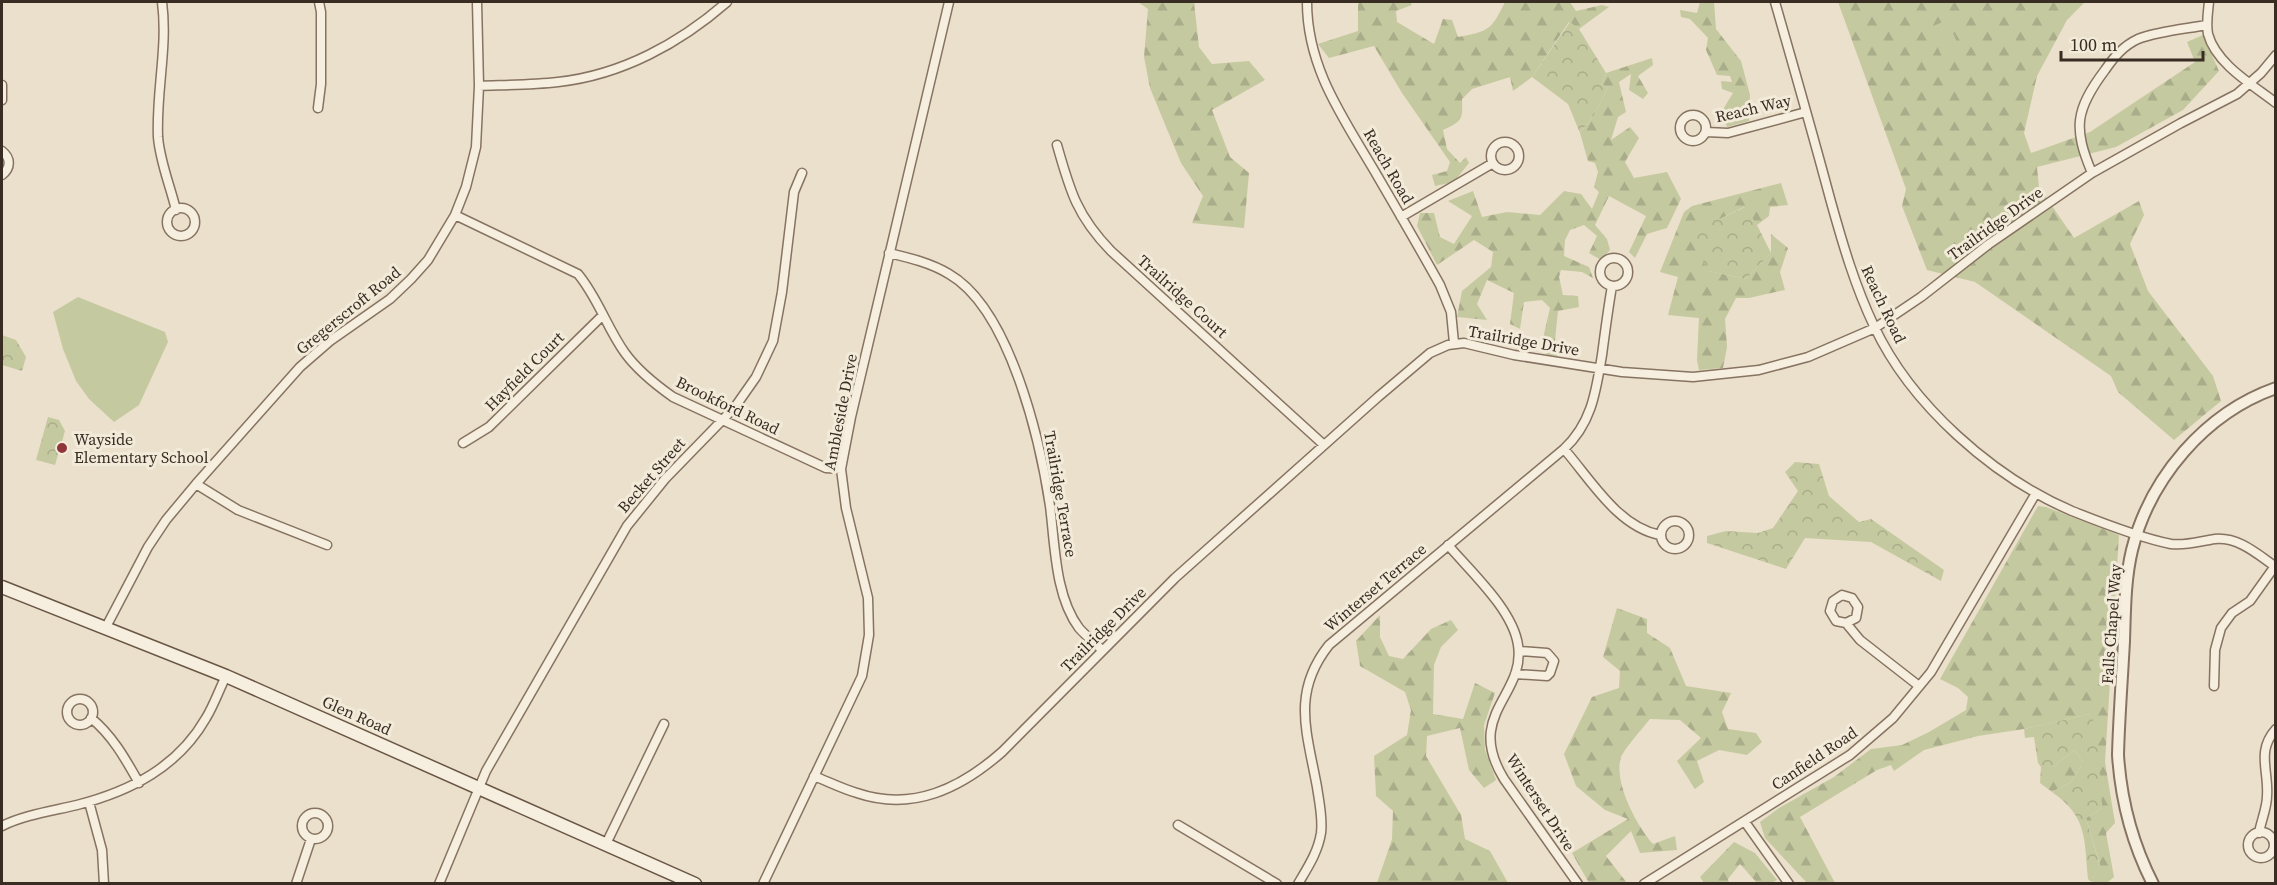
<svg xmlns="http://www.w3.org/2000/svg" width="2277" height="885" viewBox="0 0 2277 885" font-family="'Source Serif 4',serif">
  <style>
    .forest { fill: url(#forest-firs) }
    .park { fill: url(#park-crowns) }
    .pitch { fill: #c5c9a0 }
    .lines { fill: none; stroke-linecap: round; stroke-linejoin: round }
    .minor-casing { stroke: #867361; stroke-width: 11 }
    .tertiary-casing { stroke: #867361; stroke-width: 14 }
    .secondary-casing { stroke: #695544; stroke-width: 15 }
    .minor { stroke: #f6eede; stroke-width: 8 }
    .tertiary { stroke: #f6eede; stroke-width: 10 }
    .secondary { stroke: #f6eede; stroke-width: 12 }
    .poi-dot { fill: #90363b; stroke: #f3ebda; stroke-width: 2 }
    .labels { text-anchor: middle; stroke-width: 6; stroke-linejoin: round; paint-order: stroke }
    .street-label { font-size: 16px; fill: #392c22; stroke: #f3ebda }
    .poi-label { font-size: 16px; fill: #392c22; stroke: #f3ebda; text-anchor: start }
  </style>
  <defs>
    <pattern id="forest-firs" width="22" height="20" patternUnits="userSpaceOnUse" patternTransform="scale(1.5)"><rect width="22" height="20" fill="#c5c9a0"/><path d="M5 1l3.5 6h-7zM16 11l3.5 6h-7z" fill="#aaad8a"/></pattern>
    <pattern id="park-crowns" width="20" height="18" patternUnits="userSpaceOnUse" patternTransform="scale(1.5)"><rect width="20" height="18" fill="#c5c9a0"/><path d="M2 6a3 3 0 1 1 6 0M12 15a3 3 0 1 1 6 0" fill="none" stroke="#aaad8a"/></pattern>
  </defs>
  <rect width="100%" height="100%" fill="#ebe0cb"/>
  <!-- forest -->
  <path class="forest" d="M1138 2H1194L1199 47 1212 64 1249 61 1265 80 1212 110 1230 157 1249 173 1244 228 1192 223 1203 196 1181 163 1150 88 1144 57 1148 9Z
    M1358 2H1410L1412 5 1396 11 1397 22 1434 44 1443 19 1452 20 1458 37C1490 31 1491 30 1505 2H1570L1576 11 1602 5 1609 7 1579 29 1569 22 1532 77 1513 91 1510 77 1472 89 1462 99C1463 120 1462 121 1443 130L1447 149 1460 163 1466 157 1469 163 1454 182 1435 186 1432 175 1447 171 1450 162 1402 93 1374 46 1329 58 1318 44 1358 31Z
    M1700 2H1714L1716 29 1741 61 1750 95 1749 121 1727 127 1722 111 1733 93 1722 89 1721 81 1732 82 1730 76 1717 75 1706 50 1708 38 1690 19 1681 17 1680 10 1697 13Z
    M1838 2H2085L2067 20 2037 76 2024 133 2031 153 2090 132 2195 62 2187 42 2203 35 2219 71 2183 110 2116 147 2037 167 2039 187 2074 238 2139 201 2144 215 2130 244 2148 291 2213 376 2221 401 2174 440 2118 392 2111 376 1975 282 1927 270 1902 206 1906 189Z
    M1652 58 1653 65 1638 76 1648 93 1643 99 1629 90 1631 74 1619 82 1626 112 1618 117 1611 140 1630 127 1639 138 1625 162 1634 178 1667 172 1681 199 1667 228 1647 234 1635 258 1629 252 1646 216 1609 196 1595 225 1607 239 1610 250 1601 260 1589 253 1597 236 1584 225 1570 230 1565 240 1564 256 1589 267 1593 278 1582 272 1561 270 1559 277 1563 295 1578 296 1579 307 1558 311 1555 340 1557 356 1547 355 1543 338 1550 308 1542 300 1524 302 1520 329 1510 324 1514 293 1487 280 1477 304 1487 320 1457 317 1462 291 1491 267 1493 252 1474 240 1437 265 1417 226 1420 213H1434L1440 237 1454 244 1472 216 1448 201 1473 191 1482 217 1507 212 1540 215 1564 191 1581 194 1592 209 1599 192 1594 187 1598 172 1595 163 1588 161 1580 133 1594 115 1608 88 1601 84 1606 73Z
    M1781 183 1788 205 1770 207 1769 216 1757 225 1744 207 1718 220H1699L1709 271 1746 279 1771 253V234L1788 248 1780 272 1785 290 1749 298H1736L1725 319 1727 347 1723 368 1699 370 1697 360 1699 318 1668 315 1678 277 1660 272 1684 212 1692 206Z
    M2038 506 2046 507 2119 535 2105 762 2115 823 2106 833 2114 877 2107 883H2097L2090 881 2100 865 2086 818 2102 808 2090 714 2024 729 1978 736 1924 750 1894 771 1891 765 1877 770 1800 817 1835 883H1807L1765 838 1760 822 1779 808 1834 777 1871 749 1902 745 1929 732 1966 710 1968 697 1958 688 1940 679Z
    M1617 608 1647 619V633L1670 648 1686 686 1731 693 1722 712 1728 729 1756 733 1762 742 1747 755 1719 750 1697 761 1704 782 1695 789 1677 761 1701 738 1680 720 1650 719C1643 728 1625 748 1621 757 1613 782 1637 826 1653 844L1675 836 1677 850 1640 853 1631 831 1606 856 1627 883H1589L1572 853 1628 819 1605 810 1576 786 1564 754 1592 697 1619 688 1620 671 1603 657Z
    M1380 615V637L1389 656 1403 659 1431 629 1451 620 1458 630 1441 647 1434 665 1433 714 1463 719 1475 683 1495 693 1484 725 1485 750 1496 780 1484 788 1469 770 1460 728 1427 736 1426 756 1461 815 1465 839 1490 851 1508 883H1377L1392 839 1393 811 1376 796 1374 756 1407 735 1411 710 1405 692 1360 666 1356 641Z
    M2075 750 2083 763 2071 782 2052 792 2040 783 2041 767H2053Z
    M1734 842 1755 853 1777 880 1771 883H1757L1740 864 1728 879 1729 883H1704L1700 877Z"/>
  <!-- park -->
  <path class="park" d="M1570 22 1579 29 1606 73 1601 84 1608 88 1594 115 1580 133 1568 104 1532 77Z
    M1745 207 1757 225 1771 253 1746 279 1709 271C1698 252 1691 242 1699 220H1718Z
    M2 335 16 340 26 357 22 371 2 365Z
    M48 417 59 420 65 431 55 465 36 460Z
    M1795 462 1819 464 1829 496 1859 522 1871 519 1944 570 1941 581 1871 542 1805 538 1786 569 1707 543V536L1726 531 1758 533 1773 528 1798 491 1785 472Z
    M2090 714 2097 729 2102 808 2086 818 2100 866 2090 881 2088 879C2084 839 2088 817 2052 792L2071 782 2083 763 2075 750 2053 767H2041L2038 763 2034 737 2025 738 2024 729Z"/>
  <!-- pitch -->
  <path class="pitch" d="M1947 20 1962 53 1944 61 1929 28Z
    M78 297 165 332 168 342 139 405 114 422 89 399 76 381 63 349 53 312Z"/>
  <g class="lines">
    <defs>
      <path id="minor" d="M162 2C168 47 156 91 158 137 160 162 170 185 176 210
        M1307 2C1307 70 1345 120 1378 177 1399 213 1420 249 1440 285L1451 312 1454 343
        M1775 2C1794 68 1813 135 1831 202 1843 245 1855 286 1874 326 1911 405 1993 477 2072 511 2102 523 2140 538 2171 544 2187 546 2200 541 2215 539 2239 537 2257 554 2276 567
        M2209 2C2208 12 2206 23 2208 34 2216 64 2253 85 2276 103
        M2 85V100
        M479 86C505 85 532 85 558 82 622 75 680 43 727 2
        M318 108 321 84V12L319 2
        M1680 128a13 13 0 1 1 26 0a13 13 0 1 1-26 0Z
        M1706 132 1728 133 1806 112
        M1491 156a14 14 0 1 1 28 0a14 14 0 1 1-28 0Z
        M1057 145C1070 191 1077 216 1111 251L1324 445
        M2 151C11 158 11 168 2 175
        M2092 173C2073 128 2075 110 2105 70 2114 57 2123 46 2138 39 2159 31 2185 29 2207 25
        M167 222a14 14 0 1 1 28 0a14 14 0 1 1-28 0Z
        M455 215 578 274C598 298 607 328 625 353 638 371 656 385 673 397L826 468 841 469
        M1401 217 1493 163
        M889 253C910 258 931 263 949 274 1010 309 1040 440 1050 506 1055 545 1055 596 1079 628 1086 636 1095 643 1102 650
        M1600 272a14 14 0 1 1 28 0a14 14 0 1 1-28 0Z
        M463 443 489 427 603 315
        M1564 449C1591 480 1618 527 1660 535
        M196 484 238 510 327 545
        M1661 535a14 14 0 1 1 28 0a14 14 0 1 1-28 0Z
        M1448 545C1471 572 1513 610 1518 645 1526 696 1464 714 1504 779L1578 884
        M1846 623 1856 618 1858 607 1852 598 1842 595 1833 601 1830 611 1836 621 1846 623 1860 640 1919 686
        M106 627 148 547 166 520 196 484 300 367 330 341 390 299 411 279 428 260 455 215 466 187 476 147 479 86 477 2
        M1515 674 1547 676 1550 673 1554 661 1547 653 1519 651
        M2214 686 2215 650 2221 628 2232 613 2250 601 2275 566
        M67 712a13 13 0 1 1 26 0a13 13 0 1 1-26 0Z
        M91 718C113 736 126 760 139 783
        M814 776C829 782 843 789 857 793 913 812 961 788 1002 752L1175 578 1378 397 1430 353 1448 345 1464 343 1514 355 1622 372 1693 377 1759 370 1808 357 1875 328 1921 297 1989 244 2092 173 2181 123 2237 94 2261 73 2276 55
        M89 802 102 850 104 884
        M302 826a13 13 0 1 1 26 0a13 13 0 1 1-26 0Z
        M1745 822 1789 884
        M1178 825 1277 884
        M2 826C24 815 52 811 77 805 131 791 178 767 206 718 214 705 219 690 226 676
        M2248 845a13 13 0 1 1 26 0a13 13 0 1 1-26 0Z
        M2259 833C2261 821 2267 808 2267 796 2269 771 2256 751 2276 729
        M606 844 664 724
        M296 884 311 839
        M439 884 486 771 627 526 665 479 735 407 756 377 773 341 782 292 794 192 802 173
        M763 884 862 676 869 635 868 598 846 508 841 469 851 417 949 2
        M1298 884C1308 867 1318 852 1321 833 1323 818 1319 801 1317 787 1307 732 1291 693 1329 645L1564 449C1592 423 1596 391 1602 355 1605 332 1608 309 1612 286
        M1644 884 1850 755 1893 718 1931 672 2036 493"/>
      <path id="tertiary" d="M2153 884C2132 843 2121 801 2118 755 2119 717 2122 679 2124 641 2125 610 2125 579 2132 550 2150 478 2205 413 2276 388"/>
      <path id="secondary" d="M2 587 226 676 695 884"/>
    </defs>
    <!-- minor casing -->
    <use href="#minor" class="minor-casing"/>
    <!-- tertiary casing -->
    <use href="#tertiary" class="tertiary-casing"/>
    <!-- secondary casing -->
    <use href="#secondary" class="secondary-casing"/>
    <!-- minor -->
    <use href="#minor" class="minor"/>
    <!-- tertiary -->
    <use href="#tertiary" class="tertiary"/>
    <!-- secondary -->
    <use href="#secondary" class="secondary"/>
  </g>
  <!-- markers -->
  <circle class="poi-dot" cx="62" cy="448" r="6"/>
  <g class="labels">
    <!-- street labels -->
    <g class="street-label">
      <text transform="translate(1753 108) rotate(-13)" y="6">Reach Way</text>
      <text transform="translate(1389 166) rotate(60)" y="6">Reach Road</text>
      <text transform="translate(1995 223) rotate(-36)" y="6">Trailridge Drive</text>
      <text transform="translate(1183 296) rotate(42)" y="6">Trailridge Court</text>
      <text transform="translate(1884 304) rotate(65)" y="6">Reach Road</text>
      <text transform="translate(348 310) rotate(-39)" y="6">Gregerscroft Road</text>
      <text transform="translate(1524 340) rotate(10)" y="6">Trailridge Drive</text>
      <text transform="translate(524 371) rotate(-45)" y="6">Hayfield Court</text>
      <text transform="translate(728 405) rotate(26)" y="6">Brookford Road</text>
      <text transform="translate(840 412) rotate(-79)" y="6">Ambleside Drive</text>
      <text transform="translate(651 475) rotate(-49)" y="6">Becket Street</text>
      <text transform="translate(1061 494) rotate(80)" y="6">Trailridge Terrace</text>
      <text transform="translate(1375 587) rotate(-40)" y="6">Winterset Terrace</text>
      <text transform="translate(2111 624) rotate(-86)" y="6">Falls Chapel Way</text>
      <text transform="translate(1103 629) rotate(-45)" y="6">Trailridge Drive</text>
      <text transform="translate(357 715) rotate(24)" y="6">Glen Road</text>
      <text transform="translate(1814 758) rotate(-34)" y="6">Canfield Road</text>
      <text transform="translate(1541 802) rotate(57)" y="6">Winterset Drive</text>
    </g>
    <!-- poi labels -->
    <g class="poi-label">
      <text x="74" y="445">Wayside<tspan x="74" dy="18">Elementary School</tspan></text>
    </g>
  </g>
  <!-- border -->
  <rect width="2277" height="885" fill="none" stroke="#392c22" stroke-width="6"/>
  <!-- scale -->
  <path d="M2061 51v9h142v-9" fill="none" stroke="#392c22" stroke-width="3"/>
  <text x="2070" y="51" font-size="18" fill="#392c22" stroke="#f3ebda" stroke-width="4.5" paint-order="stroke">100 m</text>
</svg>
